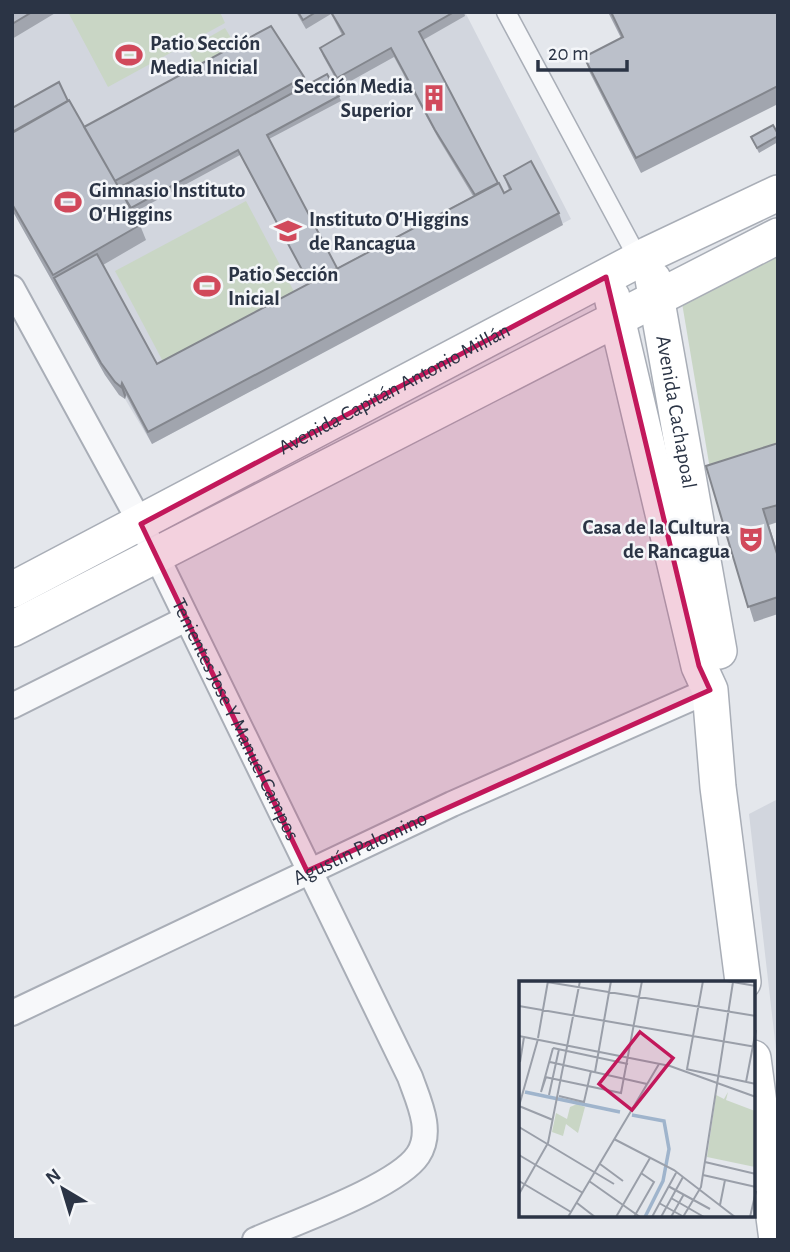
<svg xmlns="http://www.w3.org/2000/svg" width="790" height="1252" viewBox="0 0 790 1252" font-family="'Alegreya Sans',sans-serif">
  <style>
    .built { fill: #d2d6de }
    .green { fill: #c9d6c5 }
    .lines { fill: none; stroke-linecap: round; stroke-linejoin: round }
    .pedestrian-casing { stroke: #a9aeb7; stroke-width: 21 }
    .minor-casing { stroke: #a9aeb7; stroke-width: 28 }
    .secondary-casing { stroke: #a9aeb7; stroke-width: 38 }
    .pedestrian { stroke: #f7f8fa; stroke-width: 18 }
    .minor { stroke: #f7f8fa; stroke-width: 24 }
    .secondary { stroke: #fff; stroke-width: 35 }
    .wall { fill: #a1a5ae; fill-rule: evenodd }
    .shaded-wall { fill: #83868d }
    .building { fill: #bbc0ca; stroke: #83868d; stroke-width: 2 }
    .marked { fill: #c2185b; fill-opacity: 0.2; stroke: #c2185b; stroke-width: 5; stroke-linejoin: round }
    .labels { text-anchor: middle; stroke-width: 5; stroke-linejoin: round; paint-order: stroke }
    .poi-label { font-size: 21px; font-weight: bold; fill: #2b3445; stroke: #f4f6f9; text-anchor: start }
    .street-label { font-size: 21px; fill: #2b3445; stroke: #f4f6f9 }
    .inset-river { fill: none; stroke: #9fb4cc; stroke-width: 3.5 }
    .inset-road { fill: none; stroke: #9a9fa9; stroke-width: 2 }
    .view { fill: #c2185b; fill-opacity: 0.15; stroke: #c2185b; stroke-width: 3.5 }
    .inset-edge { fill: none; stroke: #2b3445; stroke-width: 3.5 }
  </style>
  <rect width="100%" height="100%" fill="#e4e7ec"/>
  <!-- built -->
  <path class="built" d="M12 12H465L571 219 152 444 125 399 105 375 12 210Z
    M778 799V1067L749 814Z"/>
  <!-- green -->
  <path class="green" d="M68 12H220L225 23 108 87Z
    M225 28 236 46 197 66 188 49Z
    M246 201 299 301 168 371 115 271Z
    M778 255V460L712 481 682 303Z"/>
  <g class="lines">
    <defs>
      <path id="pedestrian" d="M506 12 639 260"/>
      <g id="minor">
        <path id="s1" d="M12 288 141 524 410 1077C418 1100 434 1131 418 1155 397 1187 293 1223 255 1240"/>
        <path d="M12 706 186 619"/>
        <path id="s2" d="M12 1013 452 804 710 690"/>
      </g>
      <g id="secondary">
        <path id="s3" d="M653 279 719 651"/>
        <path d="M612 297 699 666 710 690 718 787 743 982"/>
        <path id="s4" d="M12 590 649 254 778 193"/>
        <path d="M12 629 778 236"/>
        <path d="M753 1058 777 1240"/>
      </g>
    </defs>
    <!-- pedestrian casing -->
    <use href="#pedestrian" class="pedestrian-casing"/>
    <!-- minor casing -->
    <use href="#minor" class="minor-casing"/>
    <!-- secondary casing -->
    <use href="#secondary" class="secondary-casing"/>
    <!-- pedestrian -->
    <use href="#pedestrian" class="pedestrian"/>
    <!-- minor -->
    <use href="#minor" class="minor"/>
    <!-- secondary -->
    <use href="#secondary" class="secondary"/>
  </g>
  <!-- wall -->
  <path class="wall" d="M12 12H57L12 39Z
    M296 12H464L465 16 423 40 498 183 504 193 509 190 504 176 559 213 563 225 152 444 126 395 125 399 119 395 105 375 12 210V108L68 101 84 127 304 77 307 85 339 96 341 101 269 139 337 268 473 196 438 138 394 57 340 87 323 56 320 48 342 35 331 14 306 29ZM240 155 309 283 157 364 103 265 146 240 140 225 133 213Z
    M608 12H778V104L641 173 590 73 584 57 621 38Z
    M778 134V142L759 153 751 137Z
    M778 443V522L769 525 778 554V614L754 622 706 466Z"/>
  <!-- shaded-wall -->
  <path class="shaded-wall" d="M122 383 126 395 125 399 121 387Z"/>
  <!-- building -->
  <path class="building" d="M12 12H32L12 24Z
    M298 12H316L303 20Z
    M331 12H454L419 32 498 183 475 195 435 130 391 48 337 78 320 48 344 34Z
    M611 12H778V86L636 158 584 57 623 37Z
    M271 26 304 77 115 181 84 127Z
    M327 74 339 96 267 135 337 268 309 283 238 150 131 208 119 188Z
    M59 82 68 101 12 133V108Z
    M69 100 140 225 53 275 12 204V132Z
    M773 125 778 134V136L757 148 751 137Z
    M531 161 559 213 148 432 122 383 121 387 115 382 101 363 54 278 97 254 157 364 499 183 504 193 511 189 504 176Z
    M778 443V505L763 509 778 557V597L748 607 706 466Z"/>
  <!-- marked area -->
  <path class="marked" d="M606 277 699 666 710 690 307 871 141 524Z"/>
  <!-- icons -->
  <defs>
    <symbol id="stadium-bare" viewBox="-9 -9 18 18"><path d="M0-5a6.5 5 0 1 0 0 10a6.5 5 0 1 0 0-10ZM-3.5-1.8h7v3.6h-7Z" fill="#d1495b" stroke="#f4f6f9" stroke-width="2.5" paint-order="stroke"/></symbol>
    <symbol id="building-bare" viewBox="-9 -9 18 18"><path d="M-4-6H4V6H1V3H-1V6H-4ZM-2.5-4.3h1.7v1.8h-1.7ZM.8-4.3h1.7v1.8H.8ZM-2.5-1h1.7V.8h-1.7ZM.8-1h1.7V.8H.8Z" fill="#d1495b" stroke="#f4f6f9" stroke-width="2.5" paint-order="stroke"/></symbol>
    <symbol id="school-bare" viewBox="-9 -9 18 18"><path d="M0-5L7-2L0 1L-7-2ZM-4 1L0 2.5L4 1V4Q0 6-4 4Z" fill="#d1495b" stroke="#f4f6f9" stroke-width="2.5" paint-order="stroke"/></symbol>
    <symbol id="theatre-bare" viewBox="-9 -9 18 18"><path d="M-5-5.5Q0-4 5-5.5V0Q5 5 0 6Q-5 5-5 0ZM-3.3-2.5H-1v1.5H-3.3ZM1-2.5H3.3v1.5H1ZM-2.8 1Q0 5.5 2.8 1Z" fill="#d1495b" stroke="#f4f6f9" stroke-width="2.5" paint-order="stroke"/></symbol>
  </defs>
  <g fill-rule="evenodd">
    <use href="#stadium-bare" x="110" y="36" width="38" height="38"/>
    <use href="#building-bare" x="415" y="79" width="38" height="38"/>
    <use href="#stadium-bare" x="49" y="183" width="38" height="38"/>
    <use href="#school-bare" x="269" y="212" width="38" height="38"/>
    <use href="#stadium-bare" x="188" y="267" width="38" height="38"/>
    <use href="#theatre-bare" x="732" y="520" width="38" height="38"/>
  </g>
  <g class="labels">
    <!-- poi labels -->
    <g class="poi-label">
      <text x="150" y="50">Patio Sección<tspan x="150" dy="24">Media Inicial</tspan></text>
      <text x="413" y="93" text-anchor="end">Sección Media<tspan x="413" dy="24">Superior</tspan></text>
      <text x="89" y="197">Gimnasio Instituto<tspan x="89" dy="24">O'Higgins</tspan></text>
      <text x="309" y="226">Instituto O'Higgins<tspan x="309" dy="24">de Rancagua</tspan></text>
      <text x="228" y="281">Patio Sección<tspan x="228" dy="24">Inicial</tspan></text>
      <text x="730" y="534" text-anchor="end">Casa de la Cultura<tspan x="730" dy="24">de Rancagua</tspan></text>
    </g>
    <!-- street labels -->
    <g class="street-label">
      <text dy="7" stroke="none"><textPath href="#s4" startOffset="432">Avenida Capitán Antonio Millán</textPath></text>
      <text dy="7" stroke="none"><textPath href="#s3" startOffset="135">Avenida Cachapoal</textPath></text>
      <text dy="7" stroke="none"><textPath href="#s1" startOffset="486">Tenientes Jose Y Manuel Campos</textPath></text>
      <text dy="7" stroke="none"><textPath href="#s2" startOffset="385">Agustín Palomino</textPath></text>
    </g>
  </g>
  <!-- overview -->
  <g transform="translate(519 981)">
    <rect width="236" height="236" fill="#e4e7ec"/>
    <path d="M209 111 207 119 236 130V186L188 176 197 114 205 118ZM58 123 66 126 59 152 47 143 44 155 33 151 37 132 48 138 51 126Z" fill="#c9d6c5"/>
    <path class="inset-river" d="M6 111 101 131M113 134 145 140 150 168 144 200 126 236"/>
    <path class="inset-road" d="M208 0 237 5M28 1 237 35M0 25 237 66M0 55 151 85 237 116M19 57 29 0M34 67 109 83M1 81 5 56M31 81 128 103M167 88 237 103M168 88 184 0M76 91 92 0M26 96 102 112 123 0M27 96 22 111 34 67M227 101 237 49M30 114 40 68M40 115 65 121 72 90M0 125 19 58M0 125 34 139M0 146 95 203M95 158 155 189 216 236M0 174 64 212M186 181 237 193M81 183 104 200M184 194 237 206M0 200 52 231M70 200 121 236M149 205 191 228M0 213 29 162 61 0M152 217 185 236M58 222 76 236M140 222 165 236M201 224 206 199M49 236 140 83M97 236 131 177M115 236 135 201 122 192M133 236 157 192M142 236 164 196M152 236 165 213M164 236 182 206 214 1M231 236 237 210"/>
    <path class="view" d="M121 51 154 77 113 129 80 103Z"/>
    <rect width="236" height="236" class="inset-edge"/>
  </g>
  <!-- border -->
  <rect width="790" height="1252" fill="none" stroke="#2b3445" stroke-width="28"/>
  <!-- north arrow -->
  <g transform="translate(63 1189) rotate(322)" stroke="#f4f6f9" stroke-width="5" paint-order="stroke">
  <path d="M0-5L12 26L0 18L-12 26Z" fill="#2b3445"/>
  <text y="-10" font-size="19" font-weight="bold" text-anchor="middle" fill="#2b3445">N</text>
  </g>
  <!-- scale -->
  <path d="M538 60v10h89v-10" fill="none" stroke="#2b3445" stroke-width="3.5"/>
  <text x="548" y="60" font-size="21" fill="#2b3445" stroke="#f4f6f9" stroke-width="5" paint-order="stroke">20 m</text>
</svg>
